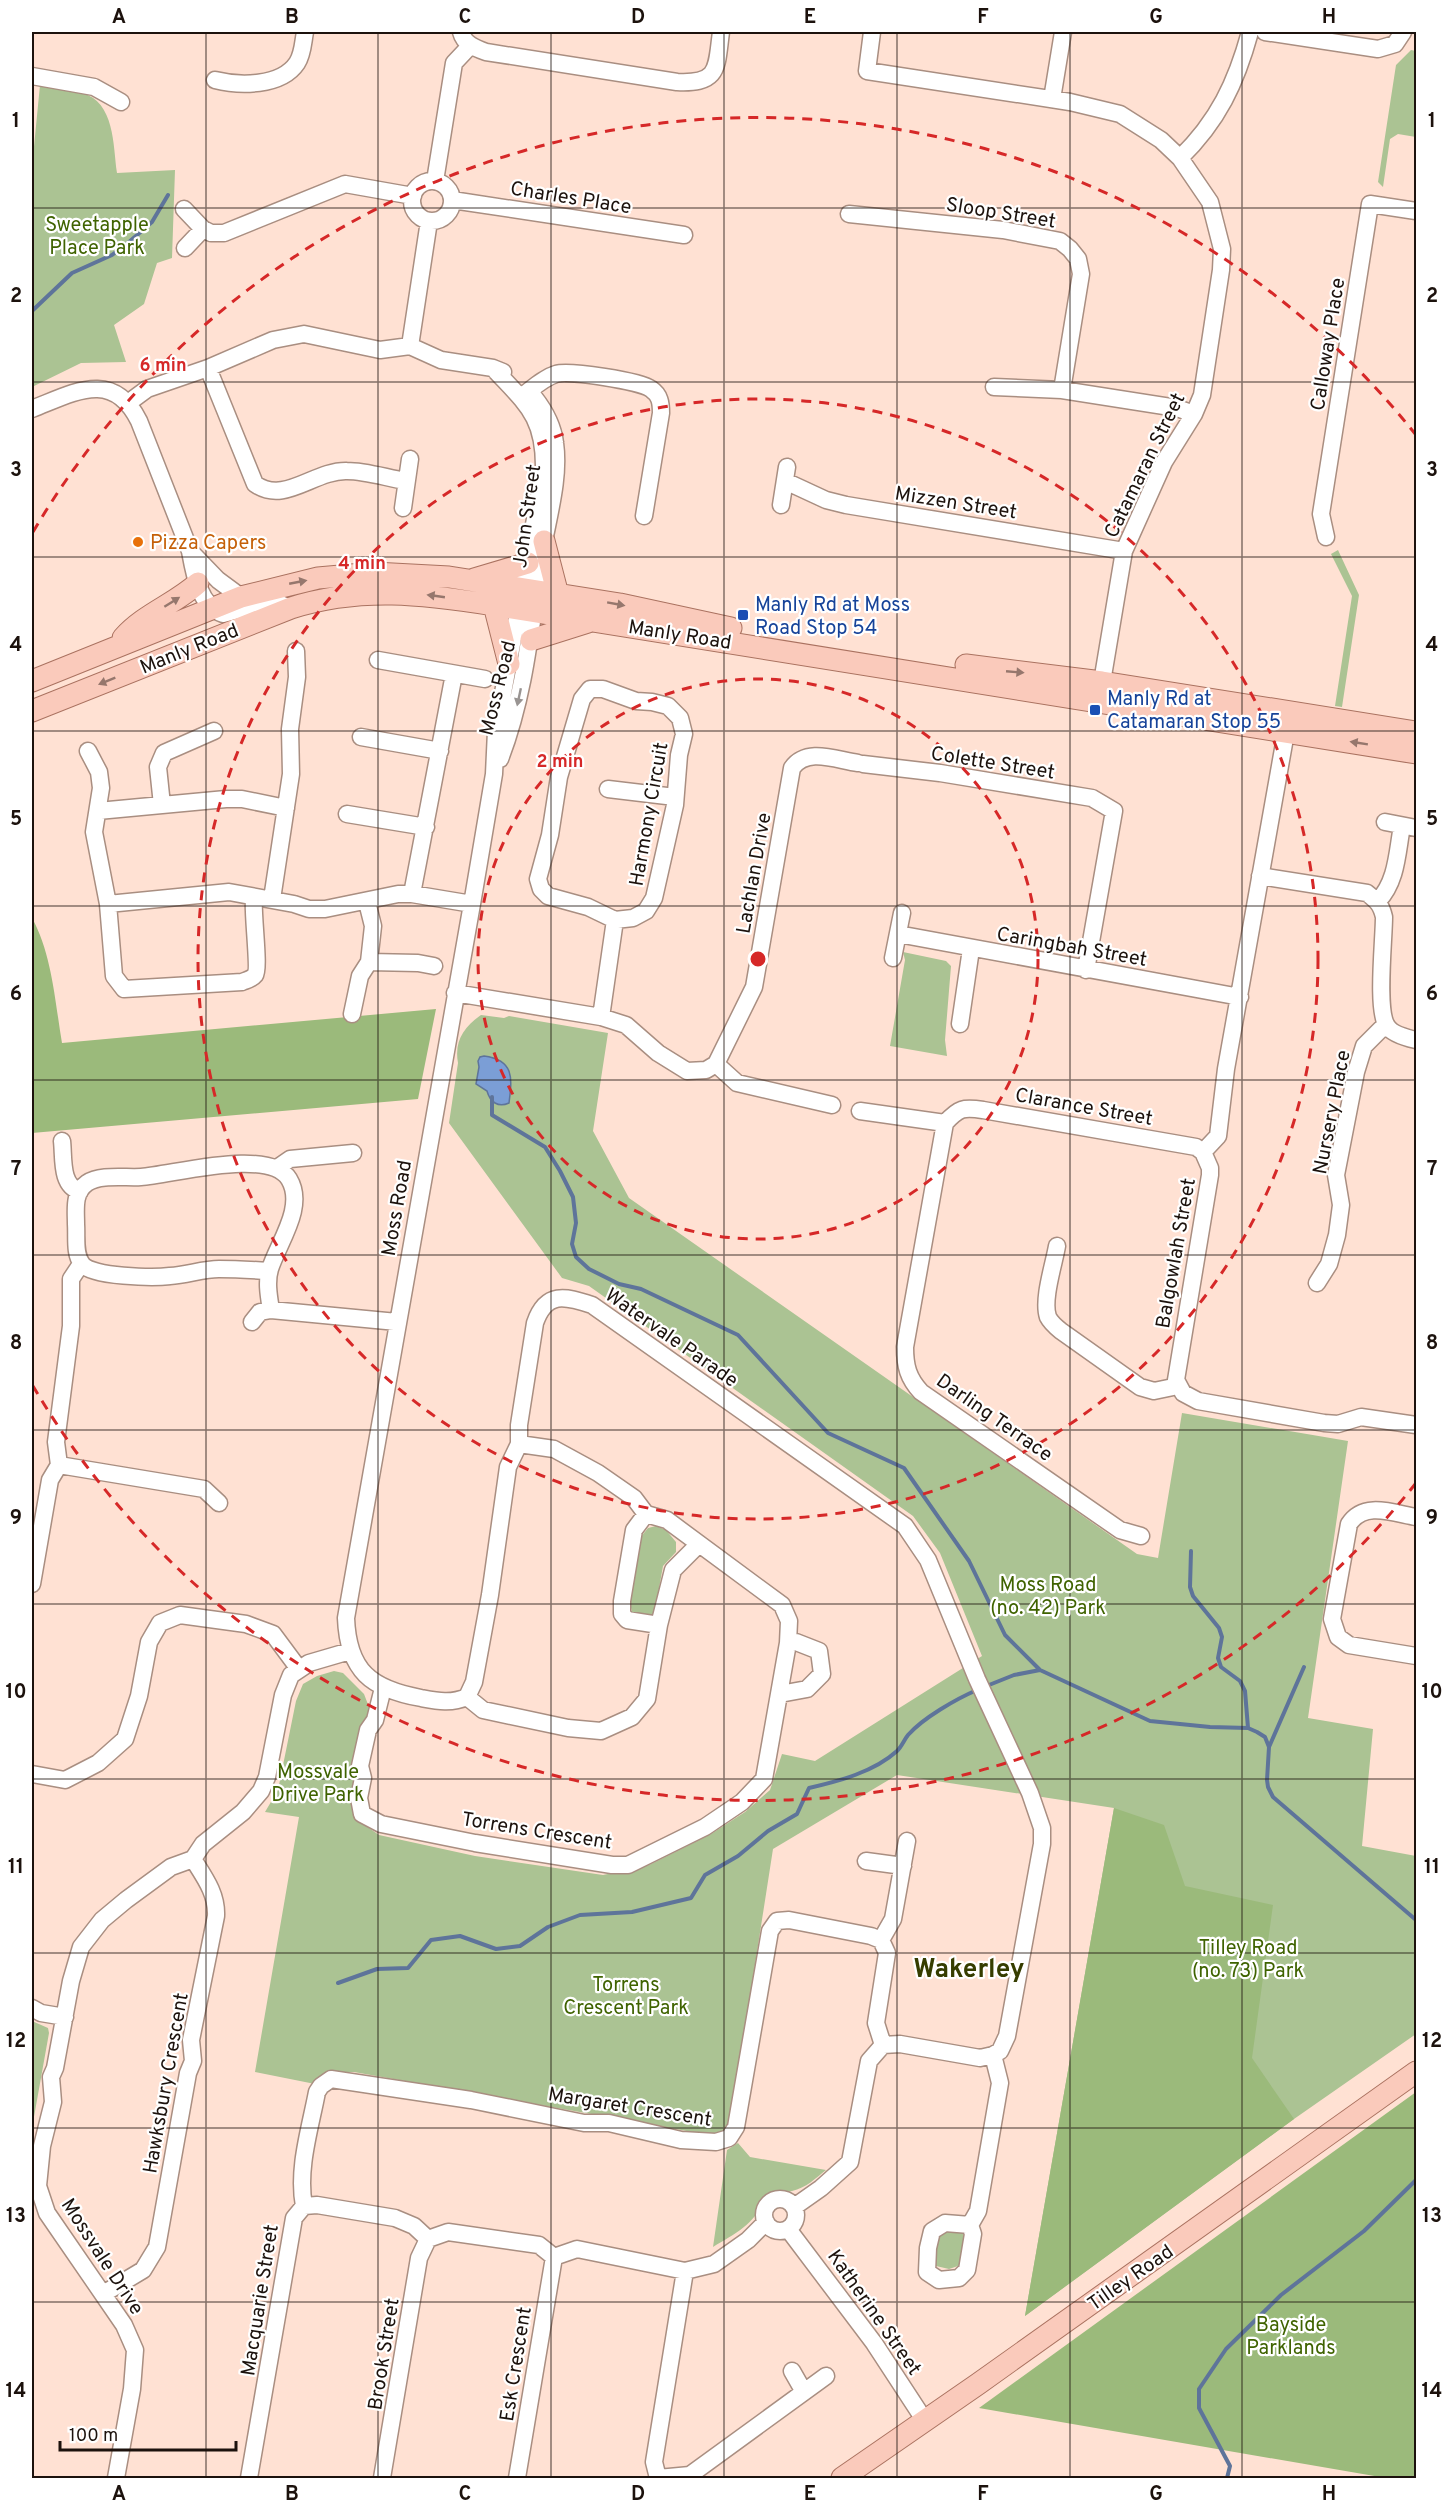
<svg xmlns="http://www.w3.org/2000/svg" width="1448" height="2510" viewBox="0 0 1448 2510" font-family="Overpass,sans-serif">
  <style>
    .green { fill: #abc393 }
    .forest { fill: #9bba7b }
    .water { fill: #7b9ed6; stroke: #5e749a; stroke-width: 1.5 }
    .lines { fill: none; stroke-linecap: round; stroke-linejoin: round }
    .stream { stroke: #5e749a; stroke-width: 4 }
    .minor-casing { stroke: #a98e81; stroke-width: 19 }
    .major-casing { stroke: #aa7260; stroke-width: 23 }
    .minor { stroke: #fff; stroke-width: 16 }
    .major { stroke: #facabb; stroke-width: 21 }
    .oneway { fill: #96776d }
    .oneway2 { fill: #999492 }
    .grid { fill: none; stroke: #1c120d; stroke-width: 1.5; stroke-opacity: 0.55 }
    .ring { fill: none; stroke: #d62828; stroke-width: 3; stroke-dasharray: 10 8 }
    .food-dot { fill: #e8710a; stroke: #fff; stroke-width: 2 }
    .transit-dot { fill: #1a4fb4; stroke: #fff; stroke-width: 2 }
    .labels { text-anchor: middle; stroke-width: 4.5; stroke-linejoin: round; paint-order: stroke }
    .street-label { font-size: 20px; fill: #1c120d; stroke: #fff }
    .park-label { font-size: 20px; fill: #3f6300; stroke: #fff }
    .food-label { font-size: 20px; fill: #c56008; stroke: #fff; text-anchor: start }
    .transit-label { font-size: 20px; fill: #164399; stroke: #fff; text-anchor: start }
    .district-label { font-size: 26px; font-weight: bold; fill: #363d00; stroke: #fff }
    .centre { fill: #d62828; stroke: #fff; stroke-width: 3 }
    .ring-label { font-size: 18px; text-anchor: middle; font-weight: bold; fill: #d62828; stroke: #fff; stroke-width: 4.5; stroke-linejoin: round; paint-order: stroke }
    .neatline { fill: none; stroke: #1c120d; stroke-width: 2 }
    .grid-label { font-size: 20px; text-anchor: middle; font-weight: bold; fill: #1c120d }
  </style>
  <rect width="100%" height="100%" fill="#ffe1d3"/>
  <!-- green -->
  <path class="green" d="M1411 50 1416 51V137L1398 134 1390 139 1383 187 1378 182 1396 65Z
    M40 85C54 88 69 89 82 93 115 102 113 145 117 173L175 170 172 258 157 263 144 304 114 325 126 362 81 363 32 387V167Z
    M1338 550 1359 595 1342 707 1335 706 1352 596 1331 554Z
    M903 952 946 961 951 966 945 1040 947 1056 890 1046 905 960Z
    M481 1015 504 1018 509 1016 608 1033 593 1131 629 1198 1137 1554 1158 1558 1182 1413 1348 1441 1308 1718 1373 1729 1362 1846 1416 1856V2034L1294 2119 1025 2316 1114 1808 897 1775 773 1849 731 2119 724 2130 715 2136 354 2072H331L315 2084 255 2072 299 1817 265 1812 278 1790 296 1701 303 1684 317 1676 334 1671 343 1673 364 1694 369 1707 361 1753 356 1819 379 1835 475 1856 603 1875 649 1865 711 1834 745 1812 770 1790 782 1754 815 1761 982 1656 940 1553 913 1516 589 1286 562 1278 449 1123 458 1063C454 1041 464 1027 481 1015Z
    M656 1526 666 1530 676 1542V1552L663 1566 655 1611 652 1615 632 1612 630 1603 640 1538 648 1528Z
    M32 2021 48 2028 49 2033 32 2128Z
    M738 2143 750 2157 826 2170C816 2178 806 2188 792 2191 777 2194 779 2189 764 2199 756 2224 734 2234 713 2247L727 2150Z
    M943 2228 963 2232 965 2244 961 2265 949 2269 936 2266C930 2252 934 2240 943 2228Z"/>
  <!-- forest -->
  <path class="forest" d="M32 918C52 954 55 1002 62 1043L436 1009 418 1099 32 1133Z
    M1114 1808 1164 1825 1185 1886 1273 1905 1252 2058 1294 2119 1025 2316Z
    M1416 2092V2478H1386L979 2408Z"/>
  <!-- water -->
  <path class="water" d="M484 1056C515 1060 512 1079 509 1103 498 1108 490 1102 487 1091L476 1084 479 1067 478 1061 480 1057Z"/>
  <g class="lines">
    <!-- stream -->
    <path class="stream" d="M32 311 72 273 112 255 129 242 152 222 168 195
      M492 1097V1115L545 1147 560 1171 573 1197 576 1223 572 1244 576 1257 589 1269 619 1284 641 1289 738 1335 828 1433 904 1468 969 1561 1005 1635 1040 1670 1150 1721 1210 1727 1248 1728 1257 1732 1265 1737 1269 1747 1267 1780 1268 1787 1273 1797 1416 1920
      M1191 1551 1190 1587 1193 1596 1219 1628 1222 1637 1218 1658 1221 1667 1240 1681 1245 1691 1248 1728
      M984 1687 1014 1675 1040 1670
      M1269 1747 1304 1667
      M338 1983 377 1969 408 1968 431 1940 460 1936 496 1949 520 1946 548 1927 580 1915 632 1912 691 1898 705 1875 738 1856 768 1831 797 1814 809 1788C839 1781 874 1772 897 1751 902 1746 904 1740 908 1735 923 1718 956 1699 977 1690
      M1227 2478 1230 2466 1199 2408V2389L1226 2349 1281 2295 1364 2231 1416 2180"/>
    <defs>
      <path id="minor" d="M461 32C464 44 475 48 486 52L677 82C720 84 716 68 721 32
        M872 32 867 71 1070 102 1120 114 1161 140 1180 158 1210 202 1222 249 1221 270 1202 395 1194 414 1164 462 1124 551 1100 694
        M1265 32 1378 49 1395 44 1403 32
        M32 76 94 87 121 102
        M215 80C239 86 281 87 297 63 303 54 303 42 305 32
        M1052 99 1063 32
        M1180 158C1218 121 1236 83 1250 32
        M435 181 454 63 470 46
        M412 201a20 20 0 1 1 40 0a20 20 0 1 1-40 0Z
        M452 200 684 235
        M184 209 203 229 185 248
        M849 214 1003 230 1060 241 1070 249 1078 259 1081 274 1062 390
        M203 229 211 233H224L345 184 413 196
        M410 346 429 221
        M208 368 255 484C285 505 314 470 347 471 366 471 387 478 406 481
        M493 368C526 404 545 416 544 470L496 731 494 774 472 904 346 1618C348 1671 371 1689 421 1698 437 1701 451 1704 467 1697L474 1682 490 1595 508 1467 519 1444V1425L535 1323C546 1291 565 1296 592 1305L905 1526 928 1560 977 1679 1030 1793 1042 1828V1844L1007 2036 1000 2051 993 2055 1000 2083 978 2211 970 2225 973 2234 967 2270 959 2278 939 2280 927 2272 928 2248 932 2231 945 2223 970 2225
        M994 387 1062 390 1177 408 1194 414
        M521 397C532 389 543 378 556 374 569 370 640 381 651 389 660 395 661 403 661 413L644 516
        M128 403 147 389 208 368 273 340 304 334 380 350 410 346 441 360 493 368 503 372
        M32 409C73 393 113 368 139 421L190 551C194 573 199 606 223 614L272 601 291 608
        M785 481 826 500 846 505 1124 551
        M781 505 787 467
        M403 508 410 459
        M1326 537 1321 514 1370 204 1416 211
        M190 551 218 580 241 597
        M378 660 485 679
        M590 689H603L636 701 652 702 668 706 680 718 684 734 679 755 675 805 654 898 646 911 633 918 615 920 588 907 548 896 541 889 538 879 550 835 559 777 582 699Z
        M1288 721 1226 1069 1218 1136 1203 1152 1210 1168V1175L1176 1380 1183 1393 1198 1401 1324 1423 1338 1424 1361 1417 1416 1425
        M361 737 440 751
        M88 751 99 772 101 788 94 832 108 904 114 976 124 989 242 982C247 980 252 979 255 975 260 968 252 912 254 897
        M500 759C526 692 531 622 542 552 548 517 560 478 555 443 553 425 545 411 534 397
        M863 764 940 773 1092 798 1114 811 1086 970
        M608 789 675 797
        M162 805 158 767 164 753 214 731
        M98 811 226 799H242L286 808
        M347 814 426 827
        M1385 822 1416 828
        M1260 876 1367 893C1377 901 1381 904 1384 917 1384 940 1376 1010 1387 1026 1392 1034 1407 1038 1416 1040
        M412 894 454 674
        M272 899 291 774 290 729 297 677 296 651
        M1378 901C1397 881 1397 853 1402 826
        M108 904 229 892 294 904 309 909H325L398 894H412L472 904
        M898 934 1240 997
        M893 958 902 913
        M369 962 418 963 434 966
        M455 993 601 1017 626 1025 658 1053 687 1071 706 1070 716 1064 754 987 792 768C807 747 836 760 858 763
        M352 1014 360 976 369 962 373 926 367 902
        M601 1017 615 920
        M960 1024 971 949
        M716 1064 737 1083 832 1105
        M860 1111 945 1123
        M62 1141C64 1157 60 1186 80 1191
        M277 1168 290 1159 353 1153
        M1057 1246C1054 1264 1042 1300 1048 1317 1051 1323 1056 1327 1061 1331L1140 1387 1154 1391 1178 1386
        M269 1271C253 1270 236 1269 219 1269 203 1269 187 1275 170 1276 154 1278 91 1277 82 1264 74 1254 77 1237 76 1224 76 1209 73 1193 87 1183 100 1174 125 1178 141 1177 173 1175 269 1147 289 1179 306 1207 278 1243 270 1269 266 1282 269 1297 271 1310
        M1317 1283 1329 1264 1337 1235 1341 1205 1336 1175 1356 1072 1364 1046 1381 1029 1387 1027
        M252 1322 260 1312 271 1310 397 1322
        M59 1465 204 1489 219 1503
        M646 1514 634 1530 622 1601V1614L627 1620 659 1625
        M1416 1517C1393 1513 1364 1501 1349 1524L1332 1619 1338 1637 1349 1645 1416 1656
        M1141 1536 1120 1530 921 1392C908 1378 905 1366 905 1347L945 1123C959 1108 963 1107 983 1110L1196 1147 1203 1152
        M32 1584 50 1480 59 1465 56 1442 71 1326V1279L81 1264
        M383 1688 375 1720 368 1730 360 1766 363 1778 359 1798 362 1814 381 1824 475 1843 612 1865H628L705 1827 742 1802 764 1779 788 1643 789 1621 782 1605 667 1520 646 1514 634 1498 598 1473 554 1449 519 1444
        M780 1694 807 1689 822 1674 819 1651 796 1642 788 1643
        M467 1697 483 1710 568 1728 601 1731 632 1717 647 1699 659 1625 673 1570 699 1544
        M32 1774 65 1780 98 1763 125 1739 139 1696 149 1642 160 1623 180 1615 246 1624 273 1634 299 1669
        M866 1861 903 1866
        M881 1940 887 1953 876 2023 883 2045
        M32 2008 41 2013 65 2017
        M764 2215a16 16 0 1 1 32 0a16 16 0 1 1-32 0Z
        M304 2206C297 2169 310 2129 317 2092L321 2086 331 2079 471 2100 584 2123H609L681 2140 716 2142 729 2138 736 2127 770 1931 777 1921 789 1920 871 1936 881 1940 893 1919 907 1841
        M794 2207 821 2188 850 2162 869 2061 883 2045 900 2044 980 2058 993 2055
        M788 2229 874 2343 925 2421
        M428 2239 448 2232 539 2245 554 2257 577 2249 685 2271 714 2264 748 2240 766 2222
        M103 2294 143 2270 157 2247 188 2073 193 2061 191 2040 216 1916C217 1894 205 1878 193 1859
        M792 2371 804 2392
        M116 2478 132 2389 135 2350 124 2325 47 2213 38 2186 42 2146 53 2102 51 2077 55 2068 71 1981 81 1947 102 1920 126 1900 171 1867 193 1859 203 1844 243 1812 261 1791 267 1777 283 1695 291 1675 309 1663 350 1651
        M249 2478 294 2218 304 2206 317 2205 395 2218 414 2226 428 2239 419 2258 382 2478
        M517 2478 554 2257
        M658 2478 654 2462 685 2271
        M658 2478 690 2475 826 2376"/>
      <path id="major" d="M544 541 558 595
        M474 579 528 563
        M494 605 509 664
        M123 638C144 614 175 604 198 583
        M531 640 588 622
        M966 665 1102 682 1416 732
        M32 681 241 597 318 578 374 573 449 577 620 604 731 628
        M32 711 291 608C361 586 423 594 494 605L1416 753
        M842 2478 978 2384 1416 2072"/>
    </defs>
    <!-- minor casing -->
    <use href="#minor" class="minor-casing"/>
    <!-- major casing -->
    <use href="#major" class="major-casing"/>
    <!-- minor -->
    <use href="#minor" class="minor"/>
    <!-- major -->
    <use href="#major" class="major"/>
  </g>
  <!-- one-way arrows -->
  <defs><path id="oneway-solid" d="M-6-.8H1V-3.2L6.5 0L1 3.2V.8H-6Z" transform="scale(1.5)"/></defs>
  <g class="oneway">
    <use href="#oneway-solid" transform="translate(298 582) rotate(-11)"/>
    <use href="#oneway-solid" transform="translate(436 596) rotate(-172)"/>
    <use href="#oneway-solid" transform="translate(172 602) rotate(-32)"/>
    <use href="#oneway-solid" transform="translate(616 604) rotate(10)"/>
    <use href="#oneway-solid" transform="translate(1015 672) rotate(5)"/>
    <use href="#oneway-solid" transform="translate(107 681) rotate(158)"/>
    <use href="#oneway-solid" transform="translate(1359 743) rotate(-171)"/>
  </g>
  <use class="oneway2" href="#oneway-solid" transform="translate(519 697) rotate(102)"/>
  <!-- grid -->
  <path class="grid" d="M206 32V2478M378 32V2478M551 32V2478M724 32V2478M897 32V2478M1070 32V2478M1242 32V2478M32 208H1416M32 382H1416M32 557H1416M32 731H1416M32 906H1416M32 1080H1416M32 1255H1416M32 1430H1416M32 1604H1416M32 1779H1416M32 1953H1416M32 2128H1416M32 2302H1416"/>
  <!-- distance rings -->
  <g class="ring">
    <circle cx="758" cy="959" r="280"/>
    <circle cx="758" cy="959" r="560"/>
    <path d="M1416 1483A841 841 0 0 1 33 1386M33 532A841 841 0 0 1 1416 435"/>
  </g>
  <!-- markers -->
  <circle class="food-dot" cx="138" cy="542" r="6"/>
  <g class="transit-dot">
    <rect x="737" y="609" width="12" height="12" rx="3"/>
    <rect x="1089" y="704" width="12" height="12" rx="3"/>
  </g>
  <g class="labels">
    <!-- street labels -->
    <g class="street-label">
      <text transform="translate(571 197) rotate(9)" y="7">Charles Place</text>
      <text transform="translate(1001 212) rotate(9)" y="7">Sloop Street</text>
      <text transform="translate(1327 344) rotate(-81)" y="7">Calloway Place</text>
      <text transform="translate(1144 465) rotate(-64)" y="7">Catamaran Street</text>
      <text transform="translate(956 502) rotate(9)" y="7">Mizzen Street</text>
      <text transform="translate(526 516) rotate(-82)" y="7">John Street</text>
      <text transform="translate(680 634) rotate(9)" y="7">Manly Road</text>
      <text transform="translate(189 648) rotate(-22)" y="7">Manly Road</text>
      <text transform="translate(497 688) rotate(-76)" y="7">Moss Road</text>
      <text transform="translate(993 762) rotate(9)" y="7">Colette Street</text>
      <text transform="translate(648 814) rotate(-80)" y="7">Harmony Circuit</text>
      <text transform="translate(753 873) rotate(-80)" y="7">Lachlan Drive</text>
      <text transform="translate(1072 946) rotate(10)" y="7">Caringbah Street</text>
      <text transform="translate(1084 1106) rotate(10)" y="7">Clarance Street</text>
      <text transform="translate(1331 1112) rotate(-79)" y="7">Nursery Place</text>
      <text transform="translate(396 1208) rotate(-80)" y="7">Moss Road</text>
      <text transform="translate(1175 1253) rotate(-80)" y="7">Balgowlah Street</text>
      <text transform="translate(672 1337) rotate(35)" y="7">Watervale Parade</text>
      <text transform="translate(995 1417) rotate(35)" y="7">Darling Terrace</text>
      <text transform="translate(537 1830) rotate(9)" y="7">Torrens Crescent</text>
      <text transform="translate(165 2083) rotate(-80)" y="7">Hawksbury Crescent</text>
      <text transform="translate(630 2106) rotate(9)" y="7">Margaret Crescent</text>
      <text transform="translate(103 2256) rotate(57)" y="7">Mossvale Drive</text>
      <text transform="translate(1130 2277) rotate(-35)" y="7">Tilley Road</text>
      <text transform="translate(259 2300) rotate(-81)" y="7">Macquarie Street</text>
      <text transform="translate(875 2312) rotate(55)" y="7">Katherine Street</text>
      <text transform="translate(383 2354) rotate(-81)" y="7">Brook Street</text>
      <text transform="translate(515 2364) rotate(-81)" y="7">Esk Crescent</text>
    </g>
    <!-- park labels -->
    <g class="park-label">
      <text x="97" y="231">Sweetapple<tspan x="97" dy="23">Place Park</tspan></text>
      <text x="1048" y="1591">Moss Road<tspan x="1048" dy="23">(no. 42) Park</tspan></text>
      <text x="318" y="1778">Mossvale<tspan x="318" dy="23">Drive Park</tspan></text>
      <text x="1248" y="1954">Tilley Road<tspan x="1248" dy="23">(no. 73) Park</tspan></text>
      <text x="626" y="1991">Torrens<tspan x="626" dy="23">Crescent Park</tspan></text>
      <text x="1291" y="2331">Bayside<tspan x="1291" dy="23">Parklands</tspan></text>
    </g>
    <!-- food labels -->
    <g class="food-label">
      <text x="150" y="549">Pizza Capers</text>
    </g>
    <!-- transit labels -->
    <g class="transit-label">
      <text x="755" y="611">Manly Rd at Moss<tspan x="755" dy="23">Road Stop 54</tspan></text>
      <text x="1107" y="705">Manly Rd at<tspan x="1107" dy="23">Catamaran Stop 55</tspan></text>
    </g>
    <!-- district labels -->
    <g class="district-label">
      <text x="969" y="1977">Wakerley</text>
    </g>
  </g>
  <circle cx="758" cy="959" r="9" class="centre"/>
  <g class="ring-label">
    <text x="163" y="371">6 min</text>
    <text x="362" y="569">4 min</text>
    <text x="560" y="767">2 min</text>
  </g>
  <!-- border -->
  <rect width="1448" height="2510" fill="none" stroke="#ffffff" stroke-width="66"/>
  <!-- scale -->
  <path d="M60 2441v9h176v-9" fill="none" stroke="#1c120d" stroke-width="3"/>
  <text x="69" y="2441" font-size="18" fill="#1c120d" stroke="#ffffff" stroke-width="4.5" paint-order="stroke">100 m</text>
  <rect x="33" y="33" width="1382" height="2444" class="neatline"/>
  <g class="grid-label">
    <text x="119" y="23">A</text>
    <text x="292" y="23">B</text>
    <text x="465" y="23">C</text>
    <text x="638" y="23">D</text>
    <text x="810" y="23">E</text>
    <text x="983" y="23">F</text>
    <text x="1156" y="23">G</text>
    <text x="1329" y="23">H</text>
    <text x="16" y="127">1</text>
    <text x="1432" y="127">1</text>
    <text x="16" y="302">2</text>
    <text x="1432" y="302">2</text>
    <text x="16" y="476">3</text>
    <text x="1432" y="476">3</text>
    <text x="16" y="651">4</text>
    <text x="1432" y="651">4</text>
    <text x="16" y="825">5</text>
    <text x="1432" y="825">5</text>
    <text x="16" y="1000">6</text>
    <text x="1432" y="1000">6</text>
    <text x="16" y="1175">7</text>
    <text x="1432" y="1175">7</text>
    <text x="16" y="1349">8</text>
    <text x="1432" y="1349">8</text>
    <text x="16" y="1524">9</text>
    <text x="1432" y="1524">9</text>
    <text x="16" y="1698">10</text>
    <text x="1432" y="1698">10</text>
    <text x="16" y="1873">11</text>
    <text x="1432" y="1873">11</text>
    <text x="16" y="2047">12</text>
    <text x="1432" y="2047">12</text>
    <text x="16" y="2222">13</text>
    <text x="1432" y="2222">13</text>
    <text x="16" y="2397">14</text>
    <text x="1432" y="2397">14</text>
    <text x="119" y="2500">A</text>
    <text x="292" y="2500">B</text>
    <text x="465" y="2500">C</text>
    <text x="638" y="2500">D</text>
    <text x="810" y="2500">E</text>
    <text x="983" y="2500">F</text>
    <text x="1156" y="2500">G</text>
    <text x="1329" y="2500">H</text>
  </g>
</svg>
